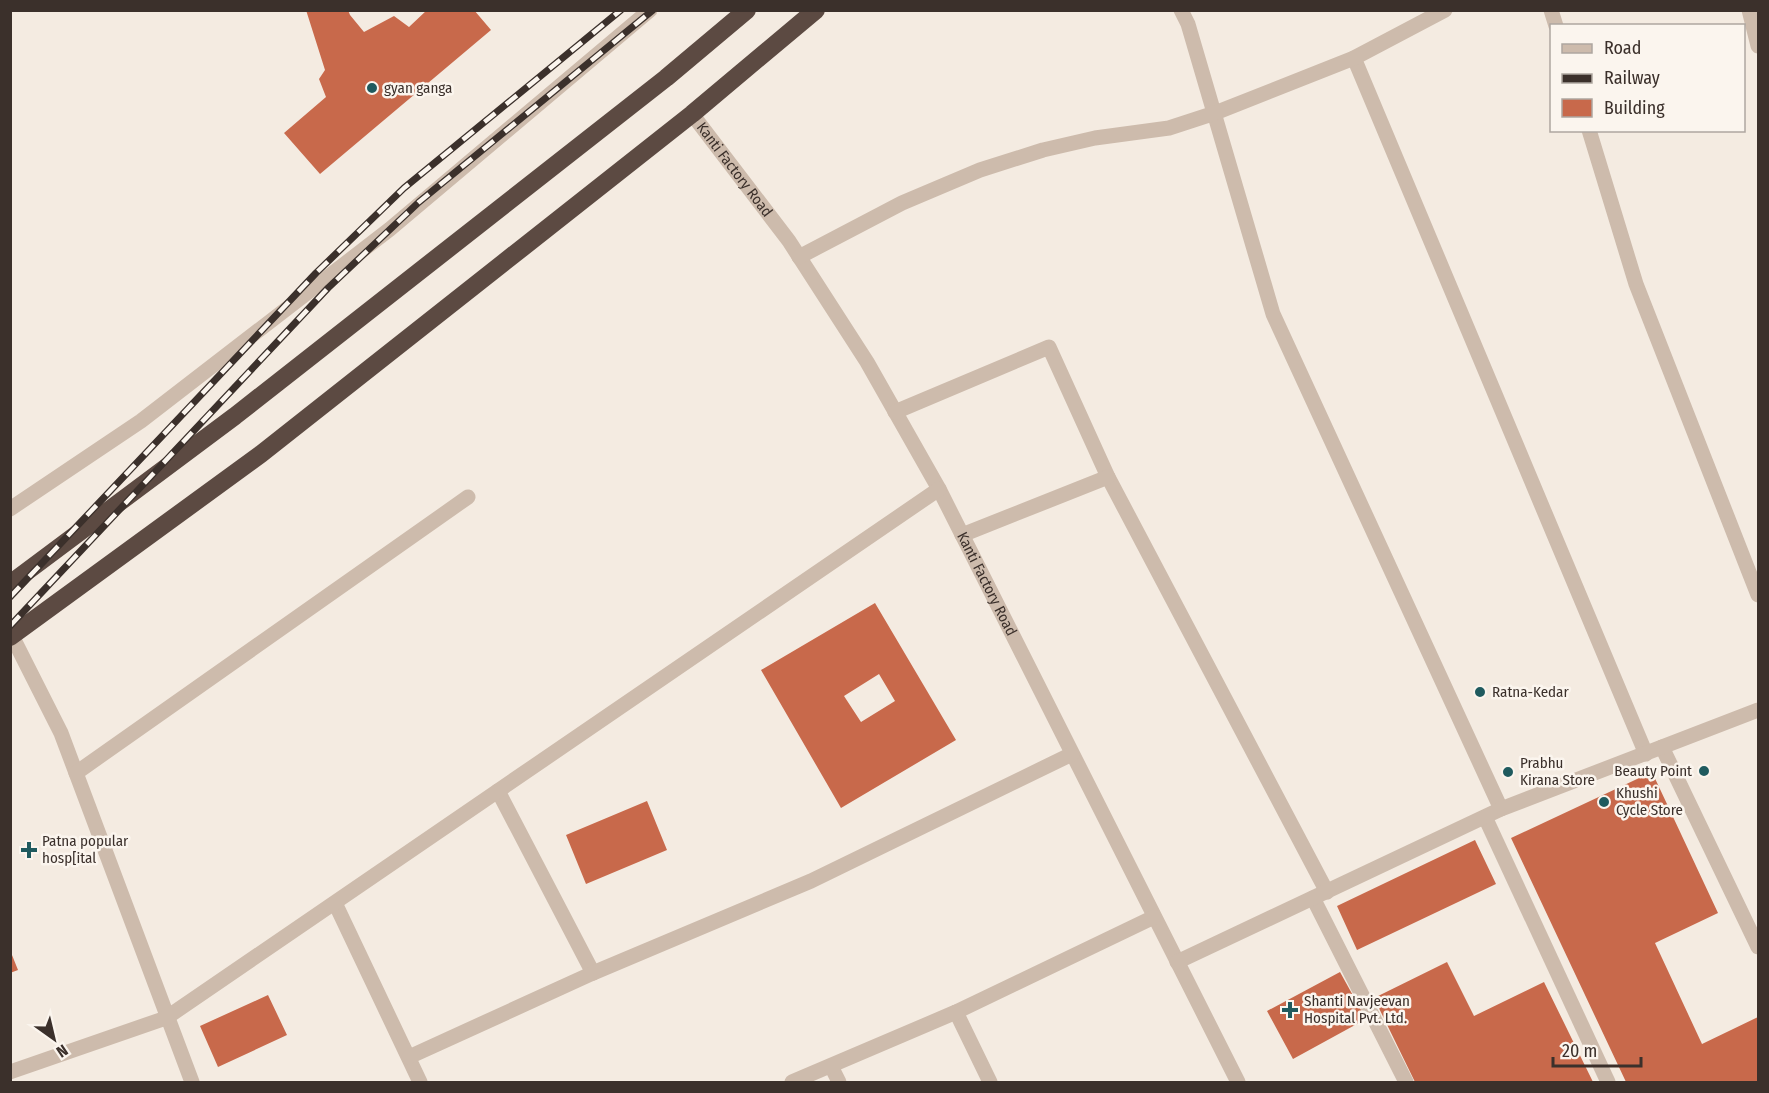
<svg xmlns="http://www.w3.org/2000/svg" width="1769" height="1093" viewBox="0 0 1769 1093" font-family="'Fira Sans Condensed',sans-serif">
  <style>
    .building { fill: #c8694b; fill-rule: evenodd }
    .lines { fill: none; stroke-linecap: round; stroke-linejoin: round }
    .minor { stroke: #cdbbac; stroke-width: 15 }
    .highway { stroke: #5c4a42; stroke-width: 18 }
    .rail-casing { stroke: #3b302b; stroke-width: 7 }
    .rail { stroke: #fbf5ee; stroke-width: 4.5; stroke-dasharray: 14; stroke-linecap: butt }
    .poi-dot { fill: #1f5a5e; stroke: #fbf5ee; stroke-width: 2 }
    .labels { text-anchor: middle; stroke-width: 5; stroke-linejoin: round; paint-order: stroke }
    .poi-label { font-size: 15px; fill: #3b302b; stroke: #fbf5ee; text-anchor: start }
    .street-label { font-size: 15px; fill: #3b302b; stroke: #fbf5ee }
  </style>
  <rect width="100%" height="100%" fill="#f4ebe1"/>
  <!-- building -->
  <path class="building" d="M306 10H348L350 15 364 32 394 16 409 27 427 10H474L491 30 320 174 284 133 326 97 319 79 325 70Z
    M875 603 956 740 841 808 761 670ZM879 674 895 701 861 722 844 696Z
    M1652 772 1718 913 1655 943 1702 1044 1758 1017V1082H1626L1511 838Z
    M647 801 667 850 586 884 566 835Z
    M1475 840 1496 884 1357 950 1337 906Z
    M10 950 18 970 10 973Z
    M1447 962 1474 1016 1544 982 1593 1082H1415L1374 998Z
    M1340 972 1366 1019 1293 1059 1267 1011Z
    M268 995 287 1035 218 1067 200 1026Z"/>
  <g class="lines">
    <!-- minor -->
    <g class="minor">
      <path d="M1181 10 1188 24 1273 314 1501 809"/>
      <path d="M1551 10 1556 26"/>
      <path d="M1749 10 1758 46"/>
      <path d="M1354 58 1646 754"/>
      <path id="s1" d="M692 114 789 241 867 362 939 489 1238 1082"/>
      <path d="M1589 130 1636 284 1758 595"/>
      <path d="M799 257 902 203 980 170 1043 150 1095 138 1169 128 1215 113 1354 58 1445 10"/>
      <path d="M895 412 1049 347 1108 477 1327 892"/>
      <path d="M10 509 141 421 390 229 650 10"/>
      <path d="M962 535 1108 477"/>
      <path d="M10 632 61 733 192 1082"/>
      <path d="M1662 747 1758 947"/>
      <path d="M76 773 468 497"/>
      <path d="M498 791 593 973"/>
      <path d="M1485 817 1608 1082"/>
      <path d="M1313 898 1406 1082"/>
      <path d="M335 903 420 1082"/>
      <path d="M1177 962 1501 809 1758 710"/>
      <path d="M956 1012 990 1082"/>
      <path d="M409 1057 593 973 811 881 1072 754"/>
      <path d="M831 1066 839 1082"/>
      <path d="M10 1072 166 1018 939 489"/>
      <path d="M792 1082 956 1012 1154 917"/>
    </g>
    <!-- highway -->
    <path class="highway" d="M10 584 235 416 666 78 747 10
      M10 637 261 454 692 114 816 10"/>
    <defs>
      <path id="rail" d="M10 597 316 273 404 188 621 10
        M10 626 328 288 419 202 653 10"/>
    </defs>
    <!-- rail casing -->
    <use href="#rail" class="rail-casing"/>
    <!-- rail -->
    <use href="#rail" class="rail"/>
  </g>
  <!-- markers -->
  <g class="poi-dot">
    <circle cx="372" cy="88" r="6"/>
    <circle cx="1480" cy="692" r="6"/>
    <circle cx="1704" cy="771" r="6"/>
    <circle cx="1508" cy="772" r="6"/>
    <circle cx="1604" cy="802" r="6"/>
    <path d="M26 841h6v6h6v6h-6v6h-6v-6h-6v-6h6z"/>
    <path d="M1287 1001h6v6h6v6h-6v6h-6v-6h-6v-6h6z"/>
  </g>
  <g class="labels">
    <!-- poi labels -->
    <g class="poi-label">
      <text x="384" y="93">gyan ganga</text>
      <text x="1492" y="697">Ratna-Kedar</text>
      <text x="1520" y="768">Prabhu<tspan x="1520" dy="17">Kirana Store</tspan></text>
      <text x="1692" y="776" text-anchor="end">Beauty Point</text>
      <text x="1616" y="798">Khushi<tspan x="1616" dy="17">Cycle Store</tspan></text>
      <text x="42" y="846">Patna popular<tspan x="42" dy="17">hosp[ital</tspan></text>
      <text x="1304" y="1006">Shanti Navjeevan<tspan x="1304" dy="17">Hospital Pvt. Ltd.</tspan></text>
    </g>
    <!-- street labels -->
    <g class="street-label">
      <text dy="5" stroke="none"><textPath href="#s1" startOffset="70">Kanti Factory Road</textPath></text>
      <text dy="5" stroke="none"><textPath href="#s1" startOffset="556">Kanti Factory Road</textPath></text>
    </g>
  </g>
  <!-- border -->
  <rect width="1769" height="1093" fill="none" stroke="#3b302b" stroke-width="24"/>
  <!-- legend -->
  <rect x="1550" y="24" width="195" height="108" fill="#fbf5ee" stroke="#aea6a0" stroke-width="1.5"/>
  <rect x="1562" y="44" width="30" height="9" fill="#cdbbac" stroke="#aea6a0" stroke-width="1.5"/>
  <text x="1604" y="54" font-size="18" fill="#3b302b">Road</text>
  <rect x="1562" y="74" width="30" height="9" fill="#3b302b" stroke="#aea6a0" stroke-width="1.5"/>
  <text x="1604" y="84" font-size="18" fill="#3b302b">Railway</text>
  <rect x="1562" y="99" width="30" height="18" fill="#c8694b" stroke="#aea6a0" stroke-width="1.5"/>
  <text x="1604" y="114" font-size="18" fill="#3b302b">Building</text>
  <!-- north arrow -->
  <g transform="translate(54 1039) rotate(146)" stroke="#fbf5ee" stroke-width="4.5" paint-order="stroke">
  <path d="M0-4.5L10 22L0 15L-10 22Z" fill="#3b302b"/>
  <text y="-9" font-size="16" font-weight="bold" text-anchor="middle" fill="#3b302b">N</text>
  </g>
  <!-- scale -->
  <path d="M1553 1057v9h88v-9" fill="none" stroke="#3b302b" stroke-width="3"/>
  <text x="1562" y="1057" font-size="18" fill="#3b302b" stroke="#fbf5ee" stroke-width="4.5" paint-order="stroke">20 m</text>
</svg>
